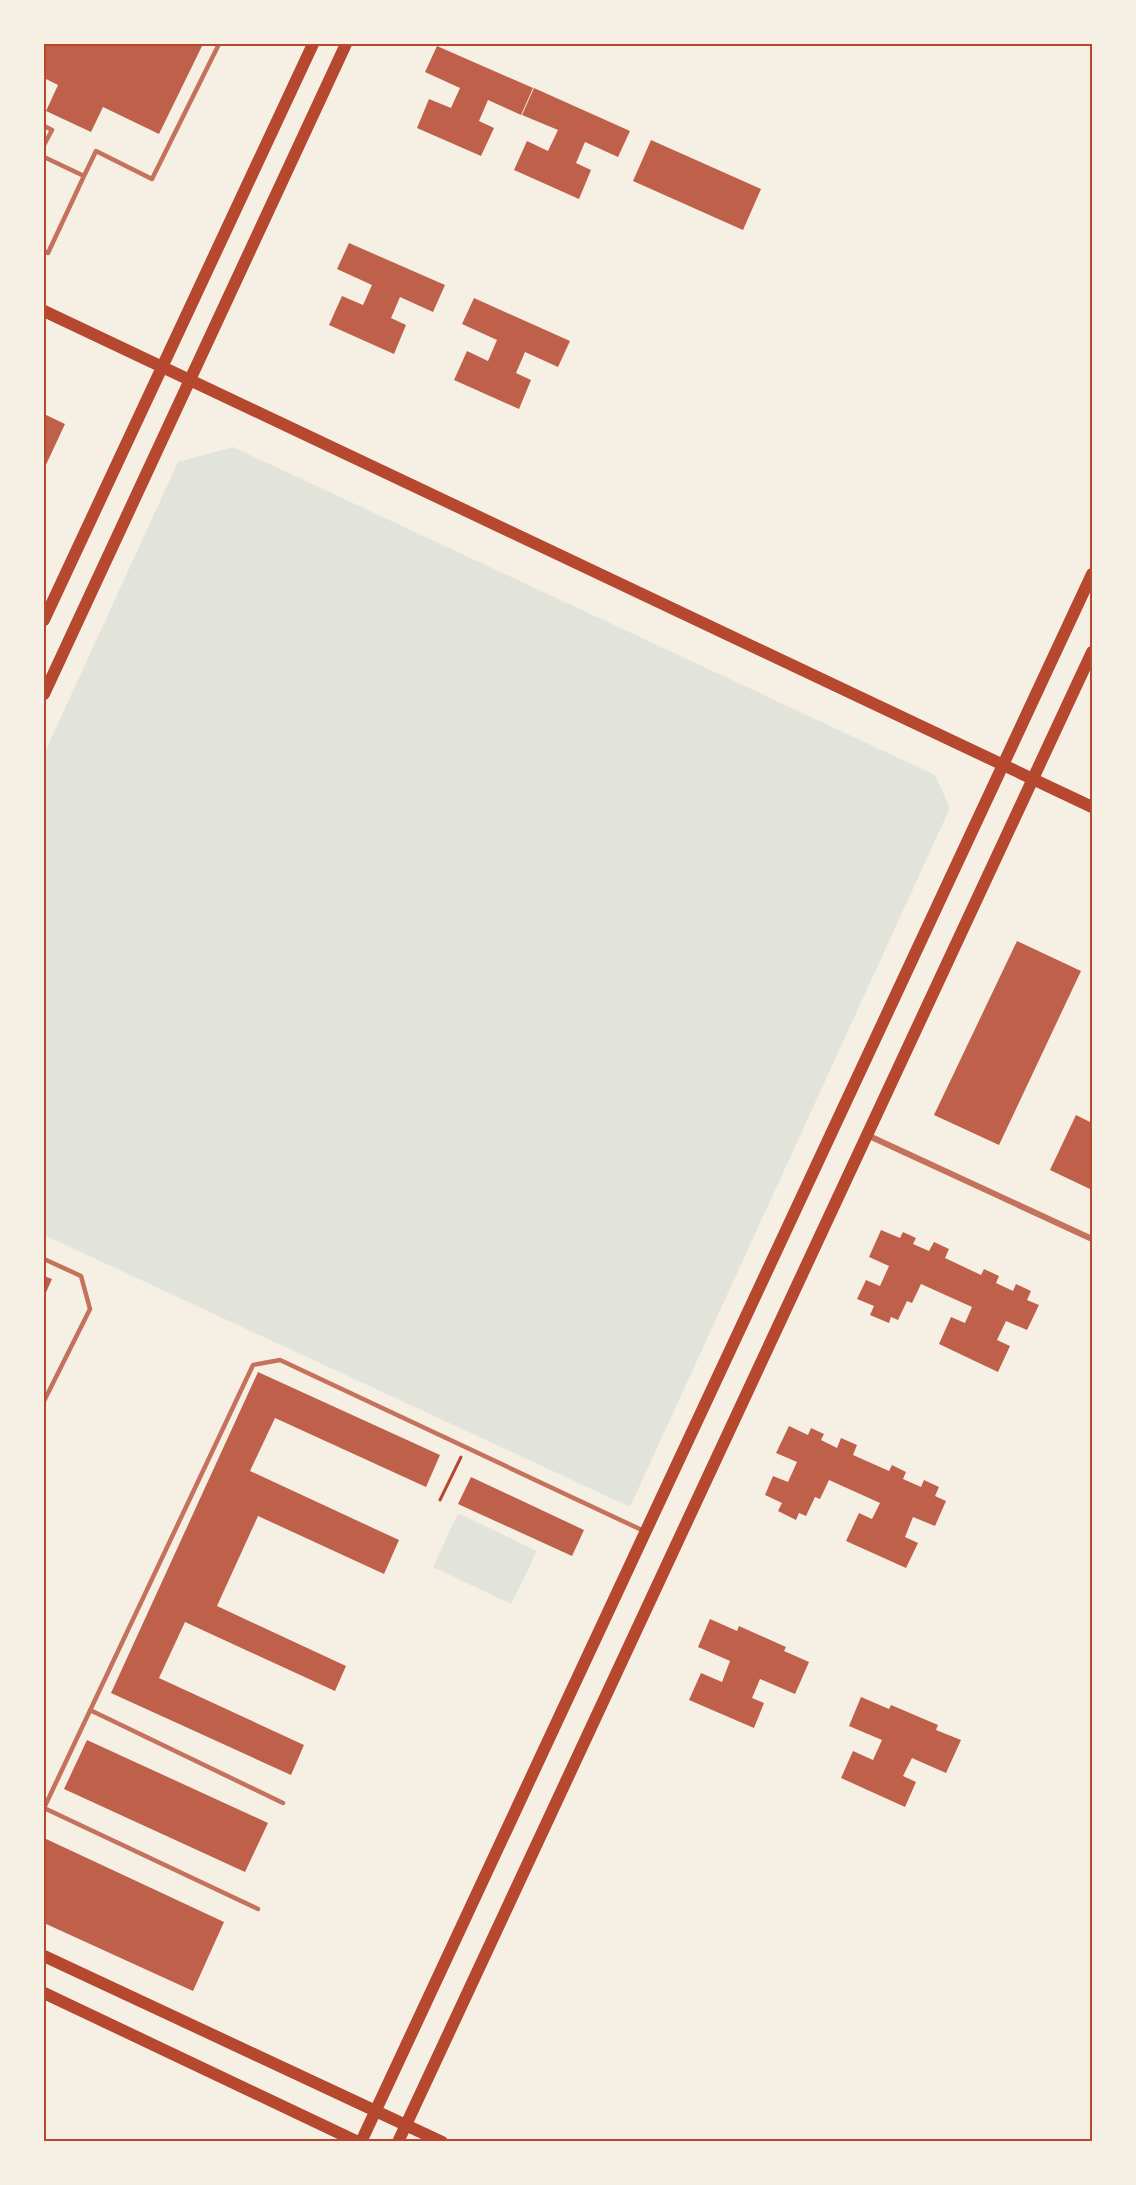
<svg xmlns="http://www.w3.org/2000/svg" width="1136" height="2185" viewBox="0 0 1136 2185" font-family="'IBM Plex Serif',serif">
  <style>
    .green { fill: #e2e4dc }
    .building { fill: #bf614a }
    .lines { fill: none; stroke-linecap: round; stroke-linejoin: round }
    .path { stroke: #b5482f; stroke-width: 3 }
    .service { stroke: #c5725c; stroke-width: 4.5 }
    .minor { stroke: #c5725c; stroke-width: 6 }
    .secondary { stroke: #b5482f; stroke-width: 12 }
    .neatline { fill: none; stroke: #b5482f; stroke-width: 2 }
  </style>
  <rect width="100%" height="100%" fill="#f6efe4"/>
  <!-- green -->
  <path class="green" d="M233 447 935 775 950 808 630 1507 44 1235V754L178 462Z
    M458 1513 537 1551 511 1604 433 1567Z"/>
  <!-- building -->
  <path class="building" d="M44 44H203L159 134 103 107 91 132 46 111 58 85 44 78Z
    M437 46 533 88 521 115 488 100 479 121 494 128 481 156 417 128 429 99 451 108 460 88 425 72Z
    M534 88 630 131 618 157 585 142 576 163 591 170 579 199 514 170 527 141 548 151 558 130 522 115Z
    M651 140 761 189 743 230 633 181Z
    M349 243 445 285 433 312 400 297 391 318 406 325 394 354 329 325 342 296 363 305 372 285 337 269Z
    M474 298 570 341 558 367 525 352 516 373 531 380 519 409 454 380 467 351 488 361 497 340 462 324Z
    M44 414 65 424 44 469Z
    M1017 941 1081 971 999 1145 934 1115Z
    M1076 1115 1092 1123V1190L1050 1170Z
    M881 1230 900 1238 903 1232 916 1238 913 1244 929 1251 934 1242 949 1249 945 1258 981 1275 984 1269 999 1276 996 1283 1013 1291 1016 1284 1031 1291 1027 1300 1039 1305 1027 1330 1006 1321 997 1340 1010 1346 998 1372 939 1344 951 1317 965 1323 972 1307 921 1284 912 1303 907 1301 898 1320 891 1317 889 1323 870 1315 874 1306 857 1299 866 1280 880 1286 889 1266 869 1257Z
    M44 1276 52 1279 44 1297Z
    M258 1372 440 1455 426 1487 275 1418 250 1471 399 1540 384 1574 258 1516 217 1606 346 1666 335 1691 185 1622 159 1678 304 1745 291 1775 111 1693Z
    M789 1426 808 1435 811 1428 824 1434 821 1440 837 1448 841 1438 857 1445 853 1455 889 1471 892 1465 906 1472 903 1479 921 1487 924 1480 939 1487 935 1496 946 1501 935 1526 913 1517 905 1537 918 1543 906 1568 846 1541 859 1513 872 1519 880 1503 829 1480 820 1499 815 1497 806 1516 799 1513 796 1520 778 1511 782 1503 765 1495 773 1476 788 1482 797 1462 776 1453Z
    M471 1477 584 1530 572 1556 458 1504Z
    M710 1619 737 1631 739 1626 786 1647 784 1651 809 1662 795 1694 760 1679 752 1698 764 1703 754 1728 689 1700 701 1673 722 1682 730 1661 698 1647Z
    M861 1697 889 1709 891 1705 938 1725 936 1730 961 1740 946 1773 912 1758 903 1776 916 1782 905 1807 841 1778 853 1751 873 1760 882 1740 849 1726Z
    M87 1740 268 1823 245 1872 64 1789Z
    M44 1838 224 1922 193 1991 44 1923Z"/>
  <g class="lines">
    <!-- path -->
    <path class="path" d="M440 1500 461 1457"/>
    <!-- service -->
    <path class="service" d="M44 126 52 130 44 145
      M44 157 84 176 48 253 44 251
      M84 176 96 151 152 179 219 44
      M44 1259 81 1276 90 1309 44 1401
      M90 1710 283 1803
      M258 1909 44 1808 253 1365 280 1360 646 1532"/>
    <!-- minor -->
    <path class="minor" d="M867 1135 1092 1239"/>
    <!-- secondary -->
    <path class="secondary" d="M44 311 1092 807
      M44 620 313 44
      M44 694 346 44
      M44 1956 442 2142
      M44 1993 358 2142
      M361 2142 1092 574
      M398 2142 1092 652"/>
  </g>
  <!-- border -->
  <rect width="1136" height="2185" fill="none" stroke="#f6efe4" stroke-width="90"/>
  <rect x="45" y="45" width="1046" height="2095" class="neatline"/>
</svg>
